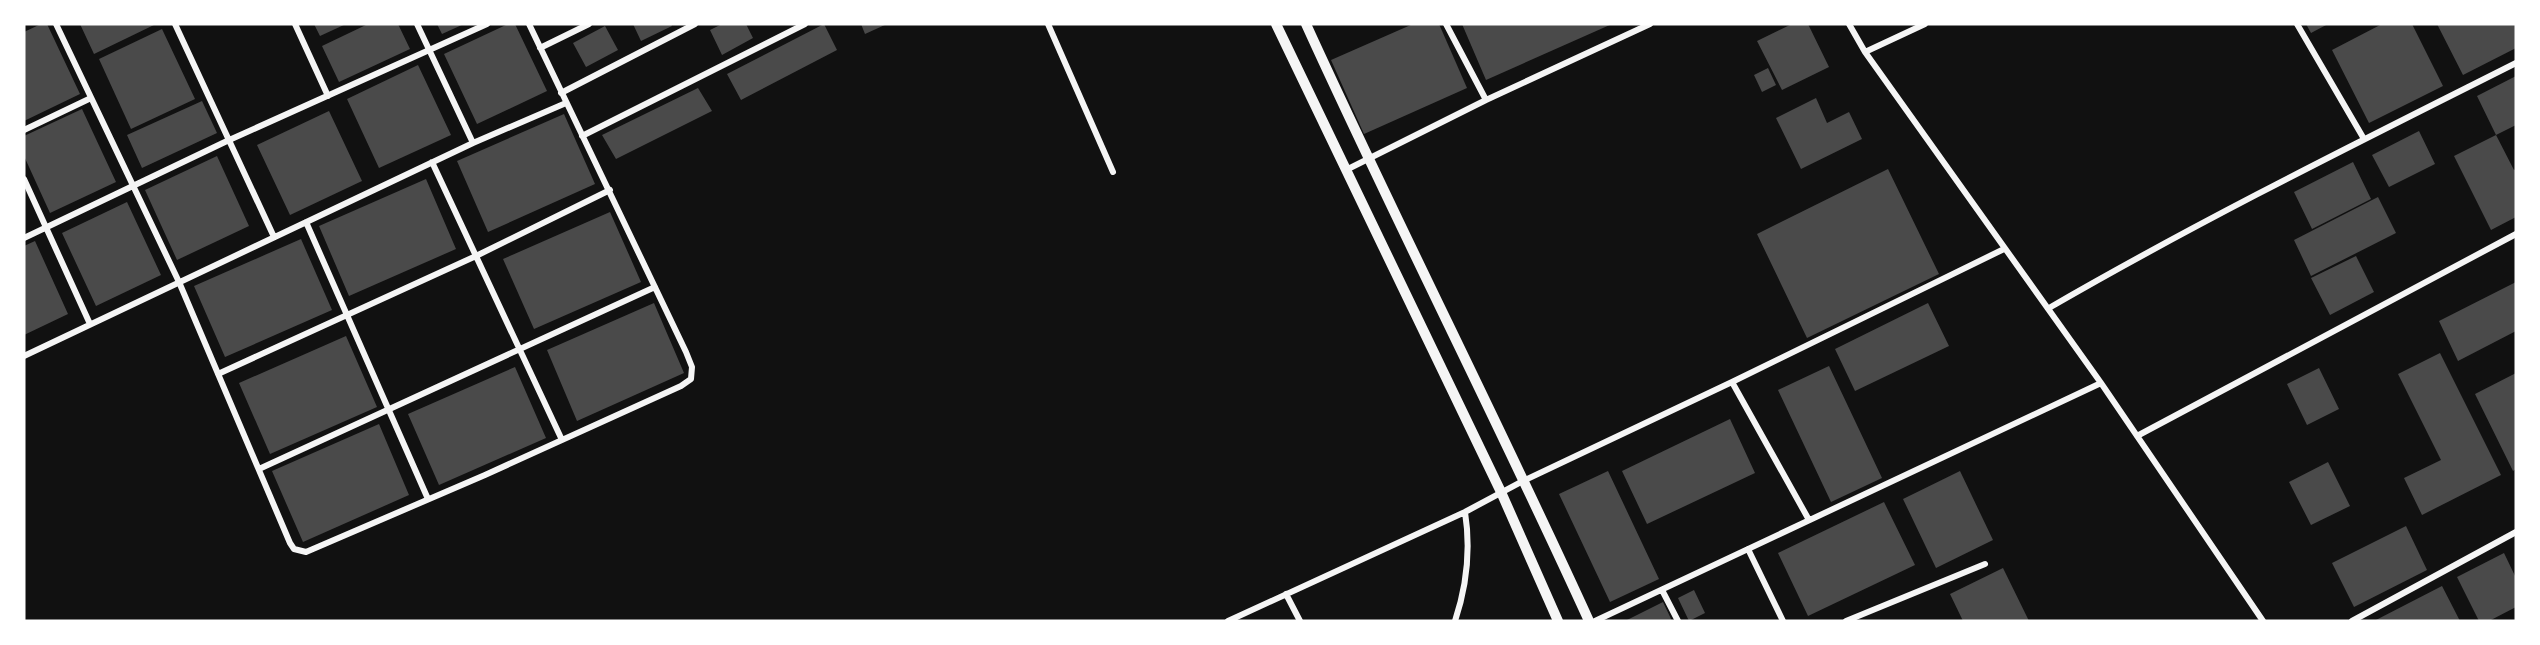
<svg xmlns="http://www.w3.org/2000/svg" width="2540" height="645" viewBox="0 0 2540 645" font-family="'Roboto Serif',serif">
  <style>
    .building { fill: #4a4a4a }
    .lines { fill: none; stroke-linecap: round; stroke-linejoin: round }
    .minor { stroke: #f5f5f5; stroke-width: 6 }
    .tertiary { stroke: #f5f5f5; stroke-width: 10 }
  </style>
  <rect width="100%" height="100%" fill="#111"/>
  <!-- building -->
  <path class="building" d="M41 24H47L80 94 24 121V32Z
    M80 24H156L94 54Z
    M314 24H346L320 36Z
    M368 24H398L410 49 339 82 322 46Z
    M437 24H464L442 34Z
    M508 24H515L547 91 477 124 444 54Z
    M633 24H671L672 26 641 41Z
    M722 24H746L753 38 722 55 710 30Z
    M824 24 837 50 741 100 727 74Z
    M861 24H887L865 34Z
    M1413 24H1439L1467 88 1364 134 1331 60Z
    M1462 24H1612L1486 80Z
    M1792 24H1808L1829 67 1782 90 1757 41Z
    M2306 24H2328L2311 33Z
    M2382 24H2412L2443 86 2369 123 2332 50Z
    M2437 24H2516V48L2463 75Z
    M605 26 618 50 586 67 573 43Z
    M162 29 195 99 131 129 99 59Z
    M418 65 451 135 379 168 347 99Z
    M1768 68 1776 85 1762 92 1754 75Z
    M2516 76V125L2496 135 2477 96Z
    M698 88 712 111 616 159 602 135Z
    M1816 98 1827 123 1849 112 1862 139 1801 169 1776 118Z
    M202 101 217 133 142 168 127 135Z
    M82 109 116 182 50 213 24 156V136Z
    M329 111 362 181 290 215 257 145Z
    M564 114 595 184 488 232 457 161Z
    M2419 131 2435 164 2389 187 2372 155Z
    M2496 135 2514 170 2516 169V217L2491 230 2454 156Z
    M217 156 249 226 177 260 145 190Z
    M2353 162 2371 199 2312 229 2294 192Z
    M1888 169 1939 274 1807 338 1757 234Z
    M426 179 456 249 349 296 319 226Z
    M2378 197 2396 233 2311 276 2294 240Z
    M127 202 161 275 96 306 62 233Z
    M610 212 641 282 534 329 503 259Z
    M301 239 332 310 225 357 194 286Z
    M35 241 68 314 24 335V246Z
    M2356 256 2374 292 2330 315 2311 278Z
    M2516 282V331L2458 361 2439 321Z
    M654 303 684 373 577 421 547 350Z
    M1928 303 1949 346 1855 391 1835 349Z
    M346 336 377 407 270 454 239 383Z
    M2440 353 2501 475 2422 515 2404 478 2441 460 2398 374Z
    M1829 366 1882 478 1831 502 1778 390Z
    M515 367 546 438 439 485 408 414Z
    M2319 368 2339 409 2307 425 2287 384Z
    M2516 373V469L2513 471 2475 394Z
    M1730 419 1755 473 1647 524 1622 471Z
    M379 424 409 495 303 542 272 471Z
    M2328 462 2350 506 2311 525 2289 482Z
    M1608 471 1659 579 1610 602 1559 494Z
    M1960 471 1993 540 1936 568 1903 499Z
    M1884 502 1915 565 1808 616 1778 553Z
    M2406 526 2427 570 2354 607 2332 563Z
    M2504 553 2516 578V607L2489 621H2479L2457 577Z
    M2003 568 2029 621H1963L1950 594Z
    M2442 586 2460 621H2374Z
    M1694 590 1705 613 1689 621 1678 598Z
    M1663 602 1672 621H1625Z"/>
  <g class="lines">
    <!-- minor -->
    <path class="minor" d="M56 24 179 282 290 543 294 549 306 552 485 475 681 386 691 379 692 367 686 352 529 24
      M175 24 274 237
      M295 24 328 96
      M417 24 473 143
      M1048 24 1113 172
      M1446 24 1486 100
      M1849 24 1865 52 2101 383 2263 621
      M2297 24 2364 139
      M540 48 589 24
      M1865 52 1925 24
      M561 93 695 24
      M24 130 91 98
      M582 136 805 24
      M432 162 562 440
      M1346 170 1486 100 1650 24
      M24 179 90 324
      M306 222 428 499
      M24 238 227 141 487 24
      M2049 308C2201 220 2359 142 2516 63
      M24 356 473 143 566 103
      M218 374 476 256 610 190
      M1732 382 1809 520
      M2137 436 2516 234
      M259 469 655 287
      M1748 549 1783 621
      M1662 590 1678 621
      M1286 594 1300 621
      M1228 621 1465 512 1525 480 1732 382 2004 249
      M1455 621C1467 585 1471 550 1465 512
      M1595 621 2101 383
      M1846 621 1985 564
      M2352 621 2516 532"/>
    <!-- tertiary -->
    <path class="tertiary" d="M1276 24 1501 492 1558 621
      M1306 24C1397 224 1498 421 1589 621"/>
  </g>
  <!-- border -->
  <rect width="2540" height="645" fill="none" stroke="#ffffff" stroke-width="51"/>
</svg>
